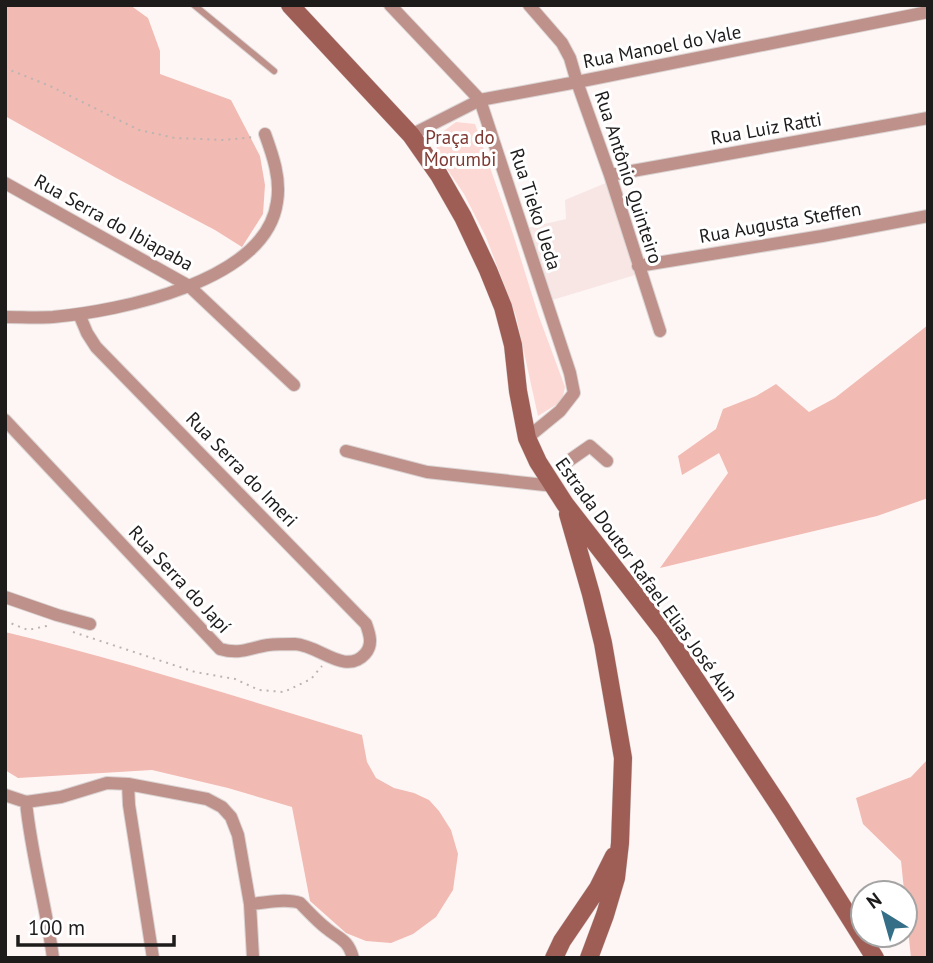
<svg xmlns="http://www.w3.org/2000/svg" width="933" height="963" viewBox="0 0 933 963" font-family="'PT Sans',sans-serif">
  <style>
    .built { fill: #f7e6e4 }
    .green { fill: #fcd9d4 }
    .forest { fill: #f1bab2 }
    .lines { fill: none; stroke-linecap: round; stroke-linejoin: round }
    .service-casing { stroke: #dad3d2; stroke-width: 8 }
    .minor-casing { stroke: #dad3d2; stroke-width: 14 }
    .secondary-casing { stroke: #dad3d2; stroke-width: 19 }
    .path { stroke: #bab4b3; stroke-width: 2; stroke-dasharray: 2 5; stroke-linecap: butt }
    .service { stroke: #be918a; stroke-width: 6 }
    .minor { stroke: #be918a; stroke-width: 12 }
    .secondary { stroke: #9e5e56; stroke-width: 18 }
    .labels { text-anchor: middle; stroke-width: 6; stroke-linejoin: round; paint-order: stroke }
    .street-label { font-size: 19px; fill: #1e1b1b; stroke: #fff }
    .park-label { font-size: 19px; fill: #7d3932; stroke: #fff }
  </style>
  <rect width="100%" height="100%" fill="#fef6f5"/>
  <!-- built -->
  <path class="built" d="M608 182 635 275 549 301 523 229 566 219 565 200Z"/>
  <!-- green -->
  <path class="green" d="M456 122 475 124 513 234 538 314 565 387 562 401 538 416 516 316 502 279 486 237 464 194 443 163 433 139Z"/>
  <!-- forest -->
  <path class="forest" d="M5 5H130L148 18 160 51V74L231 100 260 156 265 185 263 214 242 247 215 230 116 178 5 116Z
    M928 325V498L877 516 660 568 728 473 719 453 682 475 678 456 716 429 723 409 756 396 776 384 809 412 835 398Z
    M5 632C125 661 244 699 362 735L367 762 376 778 394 788 414 793 429 800 439 811 451 830 458 854 453 890 436 917 413 934 391 943 366 941 346 933 310 901 292 807 228 788 152 770 18 778 5 770Z
    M928 759V958H911L901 861 863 824 856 798 911 777Z"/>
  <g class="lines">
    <defs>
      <path id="service" d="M194 5 274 71"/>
      <path id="minor" d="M390 5 480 100 570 373 574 393 560 411 527 438
        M529 5 562 43 570 58 577 82 610 175 660 331
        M411 135 480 100 577 82 928 12
        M610 175 928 118
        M5 183 189 286 294 385
        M638 266 822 236 928 216
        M5 317C21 317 38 318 53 317 119 311 266 282 277 202 281 179 273 156 265 134
        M5 420 220 649C240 655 249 648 268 645 277 644 286 644 295 644 319 645 345 676 365 654 373 645 370 635 366 624L96 347 87 333 79 314
        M346 451 427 472 554 486
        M567 462 590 446 607 461
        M5 597 57 615 90 624
        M128 784 129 805 153 958
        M5 795 26 802 61 797 107 783 128 784 207 799 222 807 231 817 238 835 250 904 253 958
        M26 802C31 854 46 905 53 958
        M250 904C266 903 286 898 300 903 309 912 317 921 326 928 339 939 348 939 353 958"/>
      <path id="secondary" d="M290 5 411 135 439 175 463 217 488 270 503 307 513 345 518 391 527 438 538 462 565 504 665 633 782 810 875 958
        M568 514 591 594 603 643 623 758 620 843 616 878 605 915 589 958
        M554 958 562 941 598 888 614 856"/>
    </defs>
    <!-- service casing -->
    <use href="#service" class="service-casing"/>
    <!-- minor casing -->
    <use href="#minor" class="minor-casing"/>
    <!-- secondary casing -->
    <use href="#secondary" class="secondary-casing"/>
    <!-- path -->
    <path class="path" d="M5 68 50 86 139 130 175 138 224 140 254 137
      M5 621 28 630 51 625
      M73 632 195 672 235 679 259 690 284 692 311 679 322 666"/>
    <!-- service -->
    <use href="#service" class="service"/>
    <!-- minor -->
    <use href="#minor" class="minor"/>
    <!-- secondary -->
    <use href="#secondary" class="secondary"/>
  </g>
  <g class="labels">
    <!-- street labels -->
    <g class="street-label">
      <text transform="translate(662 46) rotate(-11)" y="7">Rua Manoel do Vale</text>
      <text transform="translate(766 128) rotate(-10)" y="7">Rua Luiz Ratti</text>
      <text transform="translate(629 177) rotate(72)" y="7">Rua Antônio Quinteiro</text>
      <text transform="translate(536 209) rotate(72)" y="7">Rua Tieko Ueda</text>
      <text transform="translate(114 222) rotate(29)" y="7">Rua Serra do Ibiapaba</text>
      <text transform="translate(780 222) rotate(-10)" y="7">Rua Augusta Steffen</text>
      <text transform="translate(242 469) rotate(46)" y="7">Rua Serra do Imeri</text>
      <text transform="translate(180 579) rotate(47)" y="7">Rua Serra do Japí</text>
      <text transform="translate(647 579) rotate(54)" y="7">Estrada Doutor Rafael Elias José Aun</text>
    </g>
    <!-- park labels -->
    <g class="park-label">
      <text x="460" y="144">Praça do<tspan x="460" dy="22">Morumbi</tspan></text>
    </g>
  </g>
  <!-- border -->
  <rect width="933" height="963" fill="none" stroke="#1e1b1b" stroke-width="14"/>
  <!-- north arrow -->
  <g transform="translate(884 914) rotate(323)"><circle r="33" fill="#ffffff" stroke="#a5a4a4" stroke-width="2"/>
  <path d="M0-5L12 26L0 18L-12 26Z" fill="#346f87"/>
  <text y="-10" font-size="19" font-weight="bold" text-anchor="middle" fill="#1e1b1b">N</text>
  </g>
  <!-- scale -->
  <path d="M18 935v10h156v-10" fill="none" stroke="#1e1b1b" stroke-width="3.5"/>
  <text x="28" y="935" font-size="21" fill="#1e1b1b" stroke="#ffffff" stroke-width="5" paint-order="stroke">100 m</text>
</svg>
